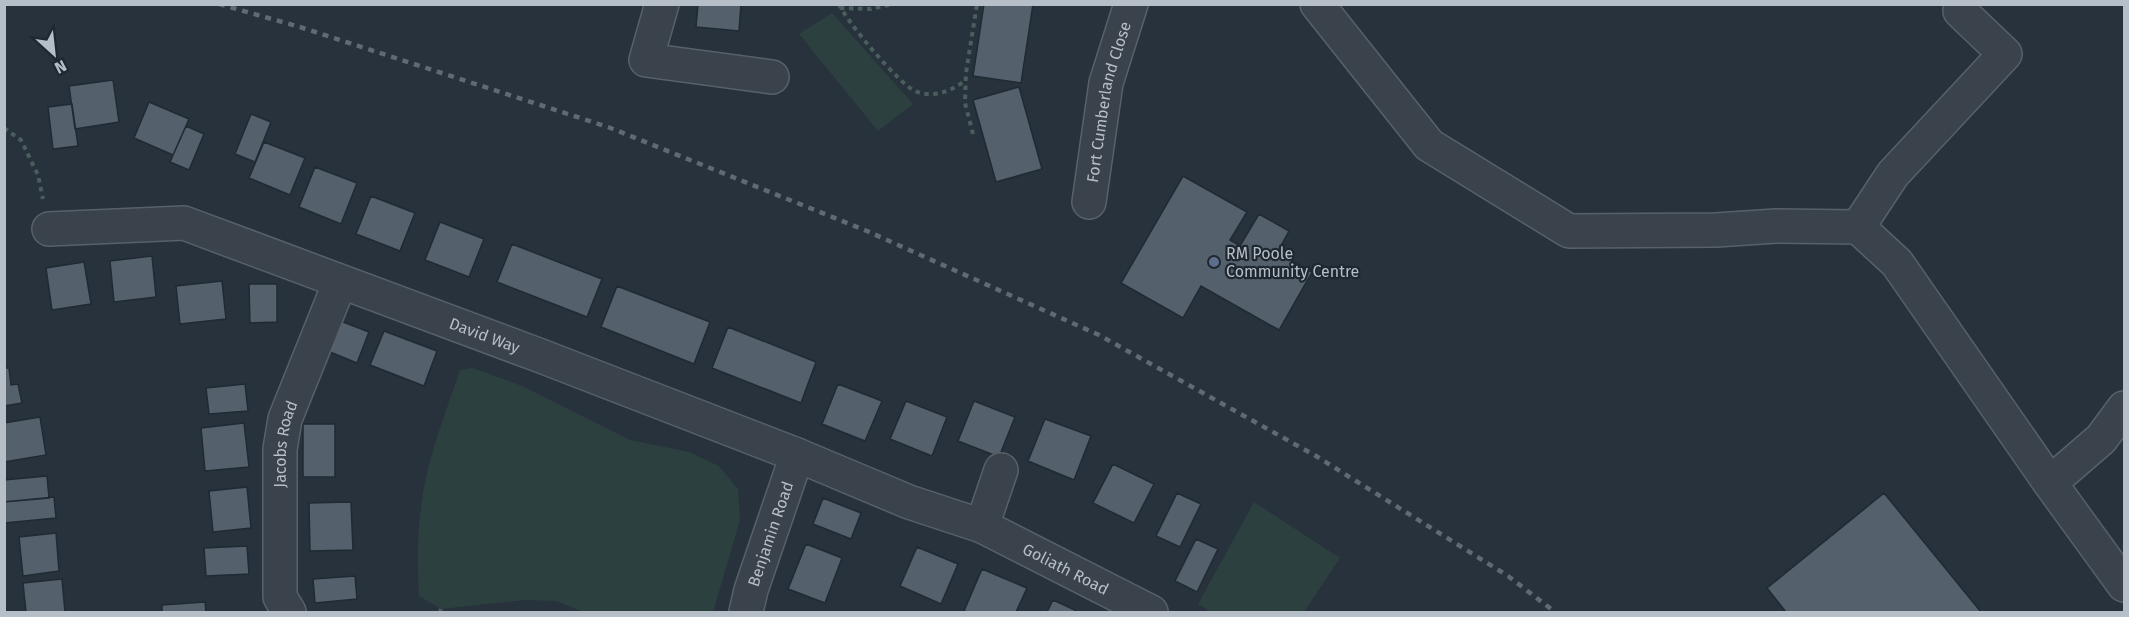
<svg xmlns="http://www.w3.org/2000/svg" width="2129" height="617" viewBox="0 0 2129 617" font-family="'Fira Sans',sans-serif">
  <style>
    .green { fill: #2c403f }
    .building { fill: #54606b; stroke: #212a33; stroke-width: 1.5 }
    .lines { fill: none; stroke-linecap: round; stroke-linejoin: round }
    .minor-casing { stroke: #58616a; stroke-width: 36 }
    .path { stroke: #4b5d5d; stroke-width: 4; stroke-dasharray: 4.5 4.5; stroke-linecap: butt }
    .minor { stroke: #3a434c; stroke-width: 33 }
    .rail { stroke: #5f6a74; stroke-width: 4.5; stroke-dasharray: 6 6; stroke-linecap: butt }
    .service-dot { fill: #5c6f8a; stroke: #1f2831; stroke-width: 2 }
    .labels { text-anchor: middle; stroke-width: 4.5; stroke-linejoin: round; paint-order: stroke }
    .street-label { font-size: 16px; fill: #b6bec7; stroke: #1f2831 }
    .poi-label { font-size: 16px; fill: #b6bec7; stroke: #1f2831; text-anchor: start }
  </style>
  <rect width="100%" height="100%" fill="#27323c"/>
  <!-- green -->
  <path class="green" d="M832 13 913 104 878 131 799 34Z
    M473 368 522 386 630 440 689 452 719 466 738 489 740 520 713 612H583L557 601 525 600 441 609 419 596C417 566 417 537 421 508 426 461 445 415 460 370Z
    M1254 502 1340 558 1304 612H1211L1198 604Z"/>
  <!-- building -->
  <path class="building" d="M698 4H741L739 31 696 27Z
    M984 4H1033L1021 83 973 76Z
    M113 80 119 122 75 129 69 86Z
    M1019 87 1042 169 996 182 973 100Z
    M149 102 189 119 173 155 134 138Z
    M72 104 78 146 53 149 48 107Z
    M251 114 271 122 255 162 235 154Z
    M186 126 204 134 189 170 170 162Z
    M264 142 305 158 290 195 249 178Z
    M315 167 357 183 341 224 299 207Z
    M1183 176 1247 212 1230 240 1240 246 1259 214 1289 231 1277 253 1312 272 1279 330 1201 286 1183 318 1121 283Z
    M371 196 415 213 400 251 356 234Z
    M440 222 484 239 469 277 425 260Z
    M512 244 602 279 587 317 497 282Z
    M152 256 156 297 114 302 110 261Z
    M84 262 91 304 52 310 46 268Z
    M222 281 226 319 180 324 176 286Z
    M249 284H277V322L250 323Z
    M617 286 710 322 694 364 601 327Z
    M338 320 369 332 357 363 325 350Z
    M728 327 816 362 801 403 712 368Z
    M384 331 437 351 424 386 370 365Z
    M4 368H9L11 385 18 384 22 403 4 406Z
    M245 384 248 411 209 414 206 388Z
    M838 384 882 401 865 441 822 424Z
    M906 401 947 417 932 456 890 439Z
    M974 401 1015 417 999 457 958 441Z
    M40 417 46 455 4 462V423Z
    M1045 419 1091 436 1074 480 1028 461Z
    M244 423 249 467 205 471 201 428Z
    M303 424H335V477H303Z
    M1113 464 1154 484 1134 523 1093 503Z
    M47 476 49 498 4 502V480Z
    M247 487 251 528 213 532 209 491Z
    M1177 493 1201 504 1180 547 1156 536Z
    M1884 493 1981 612H1786L1767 588Z
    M54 497 56 518 4 523V502Z
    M823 498 861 513 851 539 813 524Z
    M351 502 353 550 310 551 309 503Z
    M56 533 59 571 23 576 19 537Z
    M1196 539 1218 549 1197 592 1175 581Z
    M806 544 842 558 825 603 788 589Z
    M247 546 249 574 206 576 204 548Z
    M917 547 958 564 941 604 900 586Z
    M982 569 1027 588 1016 612H968L964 611Z
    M355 576 357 599 315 603 313 579Z
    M62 579 65 612H26L23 583Z
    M1053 600 1075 610 1074 612H1047Z
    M205 602 206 612H162V605Z"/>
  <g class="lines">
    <defs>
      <g id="minor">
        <path d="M662 4 646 60 772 77"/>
        <path d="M1317 4 1429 145 1569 231 1716 230 1776 226 1858 227 1897 263 2050 483 2124 585"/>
        <path id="s1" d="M1089 202 1106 83 1131 4"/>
        <path d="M1858 227 1893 174 2005 54 1960 11"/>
        <path id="s2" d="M49 229 184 223 541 356 797 455 909 502 982 526 1151 612"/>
        <path d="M2050 483 2101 439 2124 408"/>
        <path d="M982 526 1001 470"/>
        <path id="s3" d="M289 612 280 597V449L285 419 340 282"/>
        <path id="s4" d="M746 612 751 590 797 455"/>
      </g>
    </defs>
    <!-- minor casing -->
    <use href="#minor" class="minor-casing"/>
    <!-- path -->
    <path class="path" d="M839 4C846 21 899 84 915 91 932 99 952 91 966 80
      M840 8 871 9 892 4
      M4 128 21 140 38 175 43 199
      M973 134 965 103 966 73 977 4
      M440 612 441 609"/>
    <!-- minor -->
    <use href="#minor" class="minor"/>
    <!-- rail -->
    <path class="rail" d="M219 4 300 27 608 127 867 231 1099 335 1316 456 1508 576 1555 612"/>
  </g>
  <!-- markers -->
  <circle class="service-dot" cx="1214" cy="262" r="6"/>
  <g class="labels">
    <!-- street labels -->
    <g class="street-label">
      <text dy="6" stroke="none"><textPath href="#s1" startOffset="102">Fort Cumberland Close</textPath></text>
      <text dy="6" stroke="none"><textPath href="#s2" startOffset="456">David Way</textPath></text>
      <text dy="6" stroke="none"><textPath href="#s3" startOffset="171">Jacobs Road</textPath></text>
      <text dy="6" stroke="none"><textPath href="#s4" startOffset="82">Benjamin Road</textPath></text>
      <text dy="6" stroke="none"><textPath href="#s2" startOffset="1083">Goliath Road</textPath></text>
    </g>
    <!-- poi labels -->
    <g class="poi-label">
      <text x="1226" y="259">RM Poole<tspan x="1226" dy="18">Community Centre</tspan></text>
    </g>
  </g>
  <!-- border -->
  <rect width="2129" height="617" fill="none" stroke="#b6bec7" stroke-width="12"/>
  <!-- north arrow -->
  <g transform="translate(54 54) rotate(153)" stroke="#1f2831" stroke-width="4.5" paint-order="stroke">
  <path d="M0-4.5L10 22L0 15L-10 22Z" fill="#b6bec7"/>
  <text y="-9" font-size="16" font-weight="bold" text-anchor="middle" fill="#b6bec7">N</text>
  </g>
</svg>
